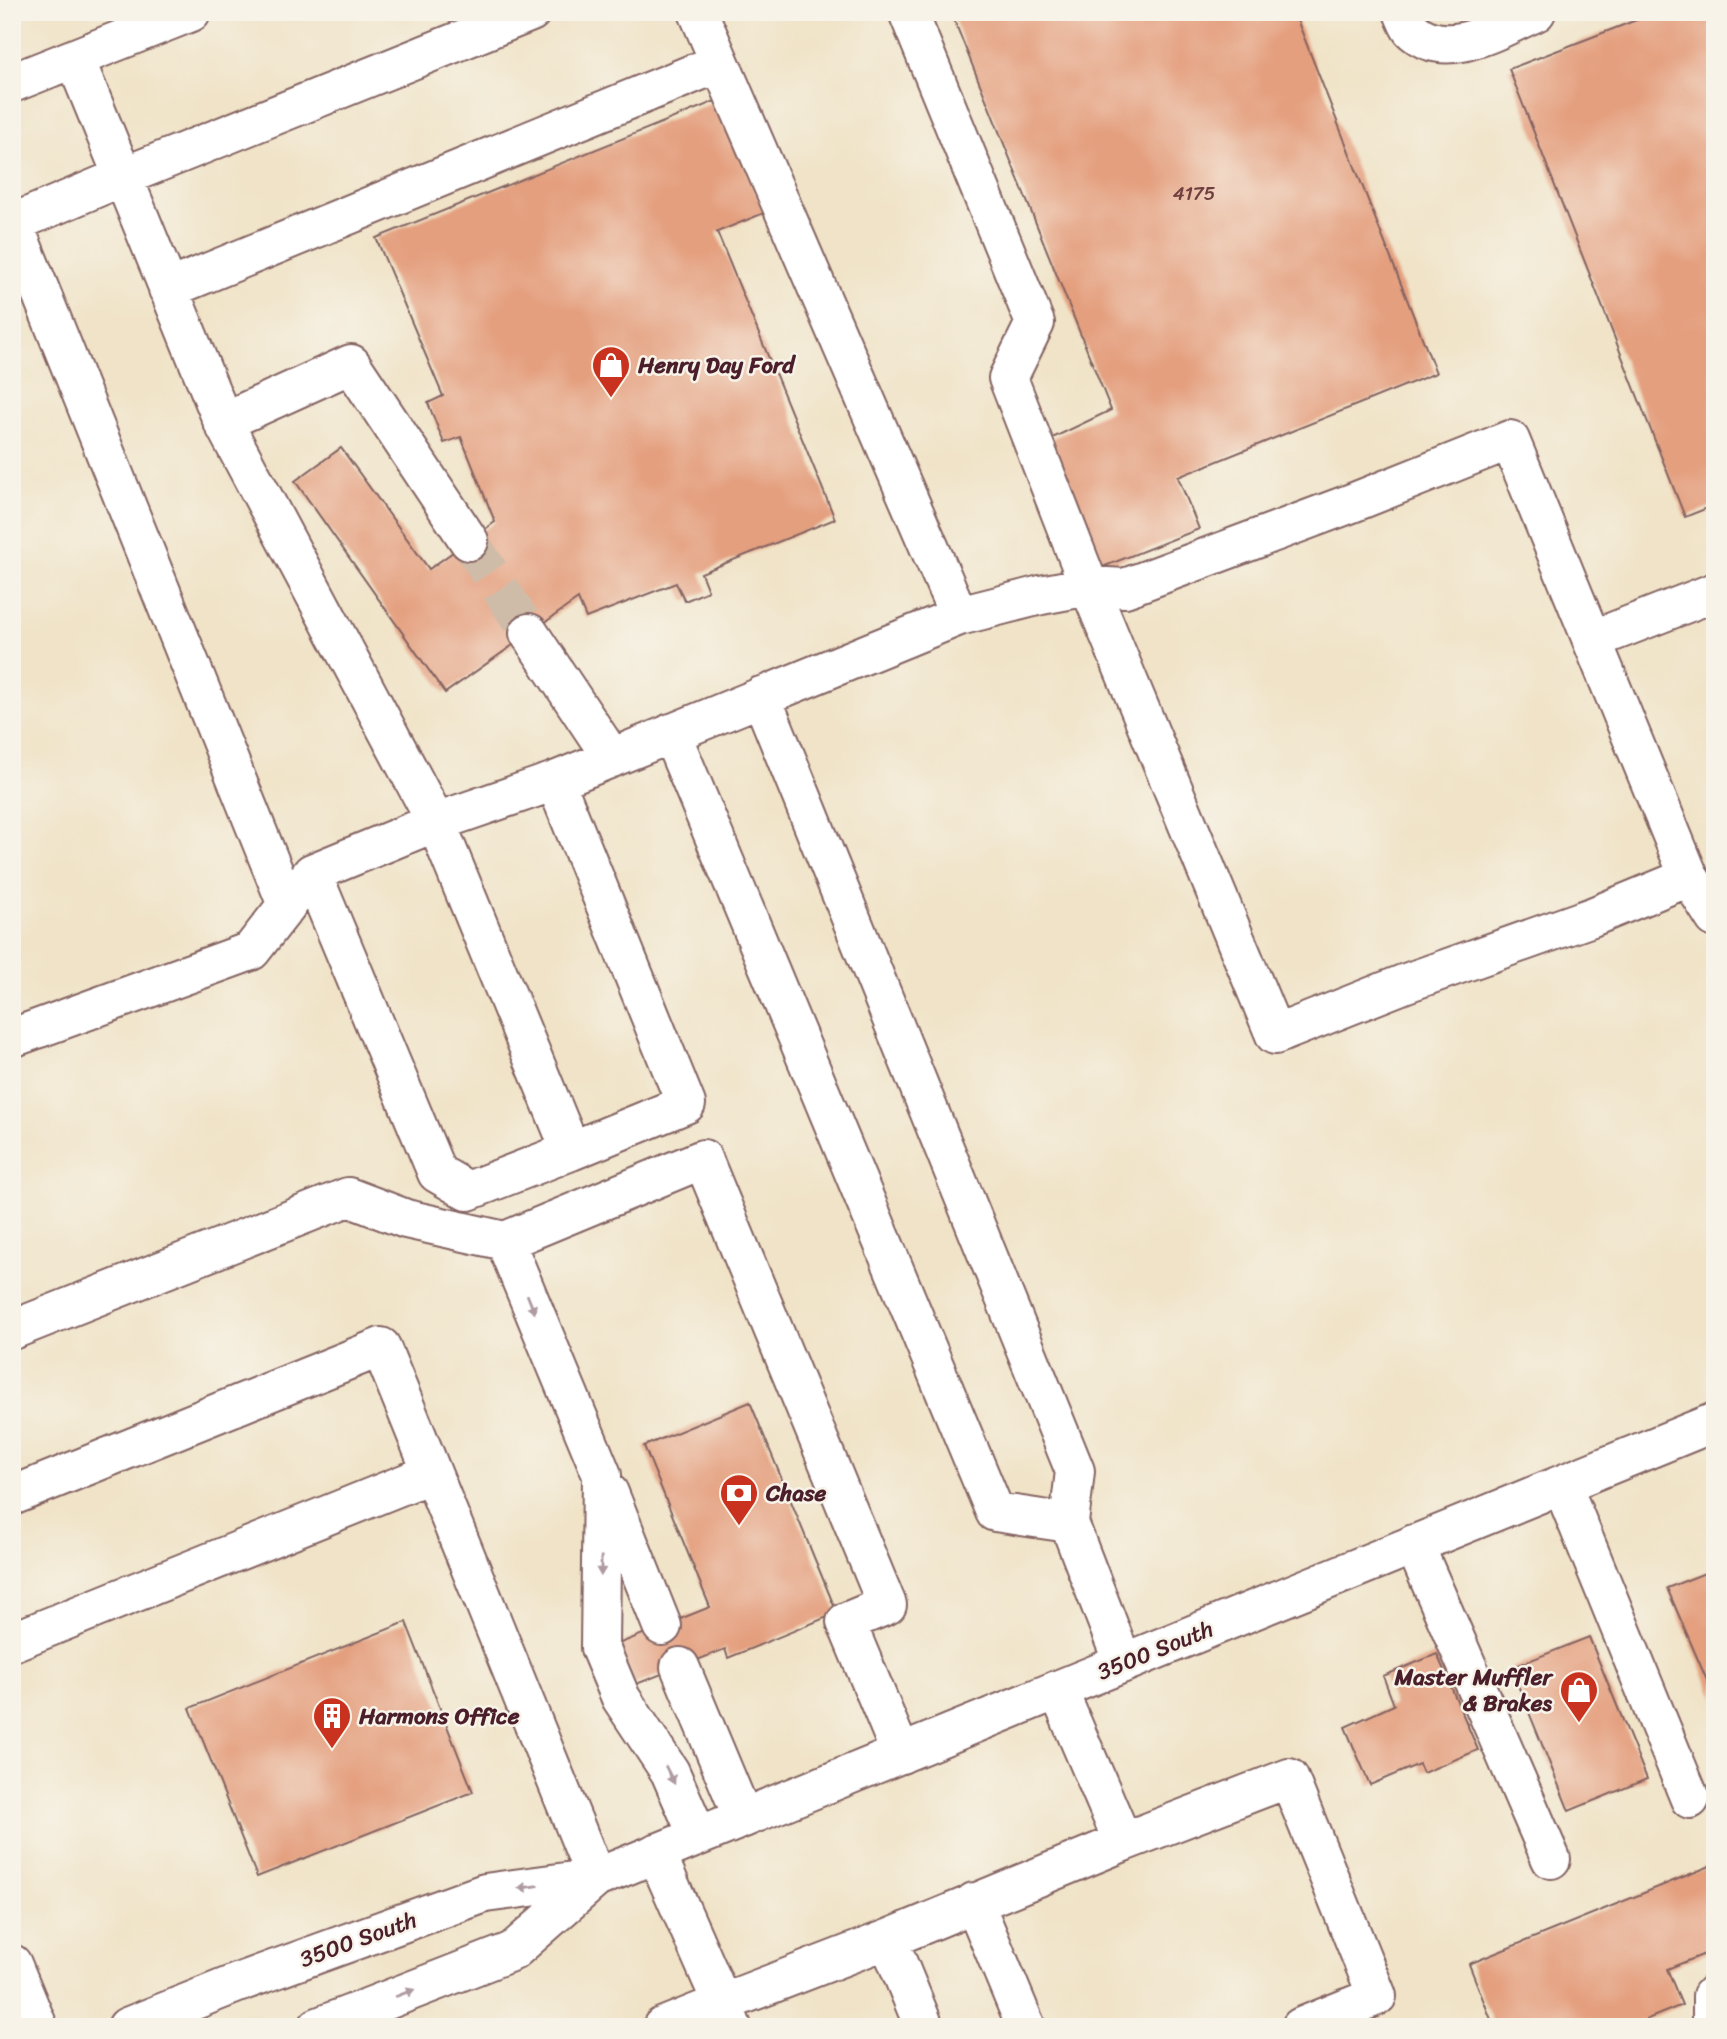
<svg xmlns="http://www.w3.org/2000/svg" width="1727" height="2039" viewBox="0 0 1727 2039" font-family="Sriracha,sans-serif">
  <style>
    .building { fill: #e49f7e }
    .lines { fill: none; stroke-linecap: round; stroke-linejoin: round }
    .minor-tunnel { stroke: #cfbca8; stroke-width: 38; stroke-dasharray: 38 19; stroke-linecap: butt }
    .minor-casing { stroke: #846462; stroke-width: 42 }
    .major-casing { stroke: #846462; stroke-width: 42 }
    .minor { stroke: #fff; stroke-width: 38 }
    .major { stroke: #fff; stroke-width: 38 }
    .oneway { fill: #ae9aa0 }
    .labels { text-anchor: middle; stroke-width: 5; stroke-linejoin: round; paint-order: stroke }
    .number-label { font-size: 19px; fill: #703f40 }
    .poi-label { font-size: 23px; font-weight: bold; fill: #4a1f2b; stroke: #f7f3e8; text-anchor: start }
    .street-label { font-size: 23px; fill: #4a1f2b; stroke: #f7f3e8 }
  </style>
  <rect width="100%" height="100%" fill="#f7f3e8"/>
  <filter id="ink" filterUnits="userSpaceOnUse"><feTurbulence type="fractalNoise" baseFrequency=".0143" numOctaves="2"/><feDisplacementMap in="SourceGraphic" scale="14" xChannelSelector="R" yChannelSelector="G"/><feConvolveMatrix kernelMatrix="1 2 1 2 8 2 1 2 1" color-interpolation-filters="sRGB"/></filter>
  <filter id="wash" filterUnits="userSpaceOnUse"><feTurbulence type="fractalNoise" baseFrequency=".00686" numOctaves="4" result="noise"/><feDisplacementMap in="SourceGraphic" scale="28" xChannelSelector="R" yChannelSelector="G"/><feGaussianBlur stdDeviation="1.57" result="paint"/><feColorMatrix in="noise" values="0 0 0 0 0 0 0 0 0 0 0 0 0 0 0 0 0 1.4 0 .05"/><feComposite in="paint" operator="in"/></filter>
  <g filter="url(#wash)">
    <rect width="100%" height="100%" fill="#f0e3c7"/>
    <g id="blocks">
      <!-- building -->
      <path class="building" d="M951 12H1294L1436 373 1178 477 1199 529 1095 570 1044 442 1111 410Z
        M1657 12H1715V505L1685 517 1509 69Z
        M718 100 764 213 717 232 835 519 701 573 708 591 685 601 676 583 586 618 578 599 445 693 295 481 341 448 429 569 495 522 461 437 444 443 428 403 443 396 376 238Z
        M750 1402 837 1613 728 1658 725 1649 634 1685 618 1644 710 1607 644 1446Z
        M1715 1569V1699L1667 1588Z
        M406 1622 473 1792 257 1877 190 1708Z
        M1589 1637 1647 1779 1569 1811 1511 1668Z
        M1437 1654 1478 1750 1423 1773 1419 1764 1370 1785 1345 1727 1394 1705 1383 1676Z
        M1715 1864V1950L1667 1969 1682 2005 1628 2027H1494L1469 1964Z"/>
    </g>
  </g>
  <g filter="url(#ink)">
    <use href="#blocks" fill-opacity="0" stroke="#846462" stroke-width="2"/>
    <g class="lines">
      <!-- minor-tunnel -->
      <path class="minor-tunnel" d="M469 541 529 633"/>
      <defs>
        <path id="minor" d="M698 12 959 616
          M908 12 1035 323 1008 378 1089 586 1275 1035 1406 983 1592 917 1689 877
          M1403 12C1406 18 1408 27 1413 31 1448 62 1501 27 1536 12
          M75 59 223 422 436 822 571 1151 468 1191 437 1173 312 873
          M12 83 191 12
          M168 289 719 63
          M223 422 351 364 469 541
          M529 633 612 758
          M1592 640 1715 592
          M761 696 1075 1471 1069 1523 1123 1663
          M671 733 995 1512 1069 1523
          M555 781 686 1104 571 1151
          M287 905 13 223 122 177 531 12
          M12 1038 251 951 312 873 436 822 555 781 959 616 1041 595 1089 586 1125 588 1352 503 1510 440 1689 877 1715 918
          M505 1241 602 1475 600 1648 621 1698 670 1772 698 1836
          M12 1330 348 1197 406 1219 505 1241 703 1159 887 1605 846 1622 901 1754
          M1562 1485 1690 1799
          M609 1493 662 1626
          M12 1496 381 1347 596 1878
          M1414 1544 1551 1859
          M12 1642 432 1473
          M680 1667 743 1818
          M1123 1842 1289 1778 1377 1996 1301 2027
          M656 1853 722 2003 662 2027
          M974 1902 1026 2027
          M888 1939 1123 1842 1058 1690
          M12 1964 38 2027
          M732 2027 722 2003 888 1939 924 2027
          M1712 2027V1996L1715 1993"/>
        <path id="major" d="M127 2027 240 1982 485 1893 596 1878 1715 1422
          M318 2027 513 1951 596 1878"/>
      </defs>
      <!-- minor casing -->
      <use href="#minor" class="minor-casing"/>
      <!-- major casing -->
      <use href="#major" class="major-casing"/>
      <!-- minor -->
      <use href="#minor" class="minor"/>
      <!-- major -->
      <use href="#major" class="major"/>
    </g>
    <!-- one-way arrows -->
    <defs><path id="oneway-solid" d="M-6-.8H1V-3.2L6.5 0L1 3.2V.8H-6Z" transform="scale(1.75)"/></defs>
    <g class="oneway">
      <use href="#oneway-solid" transform="translate(531 1304) rotate(68)"/>
      <use href="#oneway-solid" transform="translate(601 1566) rotate(91)"/>
      <use href="#oneway-solid" transform="translate(670 1775) rotate(63)"/>
      <use href="#oneway-solid" transform="translate(528 1887) rotate(172)"/>
      <use href="#oneway-solid" transform="translate(405 1993) rotate(-21)"/>
    </g>
  </g>
  <!-- icons -->
  <defs>
    <symbol id="shop-pin" viewBox="-11 -11 22 30"><path d="M0 17L-7.5 6A9.5 9.5 0 1 1 7.5 6Z" fill="#c8321e" stroke="#f7f3e8"/><path d="M-5-2.5h2.3a2.7 3.5 0 0 1 5.4 0H5L5.5 6h-11ZM-1.5-2.5h3a1.5 2.3 0 0 0-3 0Z" fill="#fff"/></symbol>
    <symbol id="bank-pin" viewBox="-11 -11 22 30"><path d="M0 17L-7.5 6A9.5 9.5 0 1 1 7.5 6Z" fill="#c8321e" stroke="#f7f3e8"/><path d="M-6-4H6V4H-6ZM0-2.3a2.3 2.3 0 1 0 0 4.6a2.3 2.3 0 1 0 0-4.6Z" fill="#fff"/></symbol>
    <symbol id="building-pin" viewBox="-11 -11 22 30"><path d="M0 17L-7.5 6A9.5 9.5 0 1 1 7.5 6Z" fill="#c8321e" stroke="#f7f3e8"/><path d="M-4-6H4V6H1V3H-1V6H-4ZM-2.5-4.3h1.7v1.8h-1.7ZM.8-4.3h1.7v1.8H.8ZM-2.5-1h1.7V.8h-1.7ZM.8-1h1.7V.8H.8Z" fill="#fff"/></symbol>
  </defs>
  <g fill-rule="evenodd">
    <use href="#shop-pin" x="589" y="343" width="44" height="60"/>
    <use href="#bank-pin" x="717" y="1471" width="44" height="60"/>
    <use href="#shop-pin" x="1557" y="1668" width="44" height="60"/>
    <use href="#building-pin" x="310" y="1694" width="44" height="60"/>
  </g>
  <g class="labels">
    <!-- number labels -->
    <g class="number-label">
      <text x="1194" y="200">4175</text>
    </g>
    <!-- poi labels -->
    <g class="poi-label">
      <text x="638" y="373">Henry Day Ford</text>
      <text x="766" y="1501">Chase</text>
      <text x="1552" y="1685" text-anchor="end">Master Muffler<tspan x="1552" dy="26">&amp; Brakes</tspan></text>
      <text x="359" y="1724">Harmons Office</text>
    </g>
    <!-- street labels -->
    <g class="street-label">
      <text transform="translate(1155 1650) rotate(-22)" y="8">3500 South</text>
      <text transform="translate(358 1939) rotate(-20)" y="8">3500 South</text>
    </g>
  </g>
  <!-- margin -->
  <rect width="1727" height="2039" fill="none" stroke="#f7f3e8" stroke-width="42"/>
</svg>
